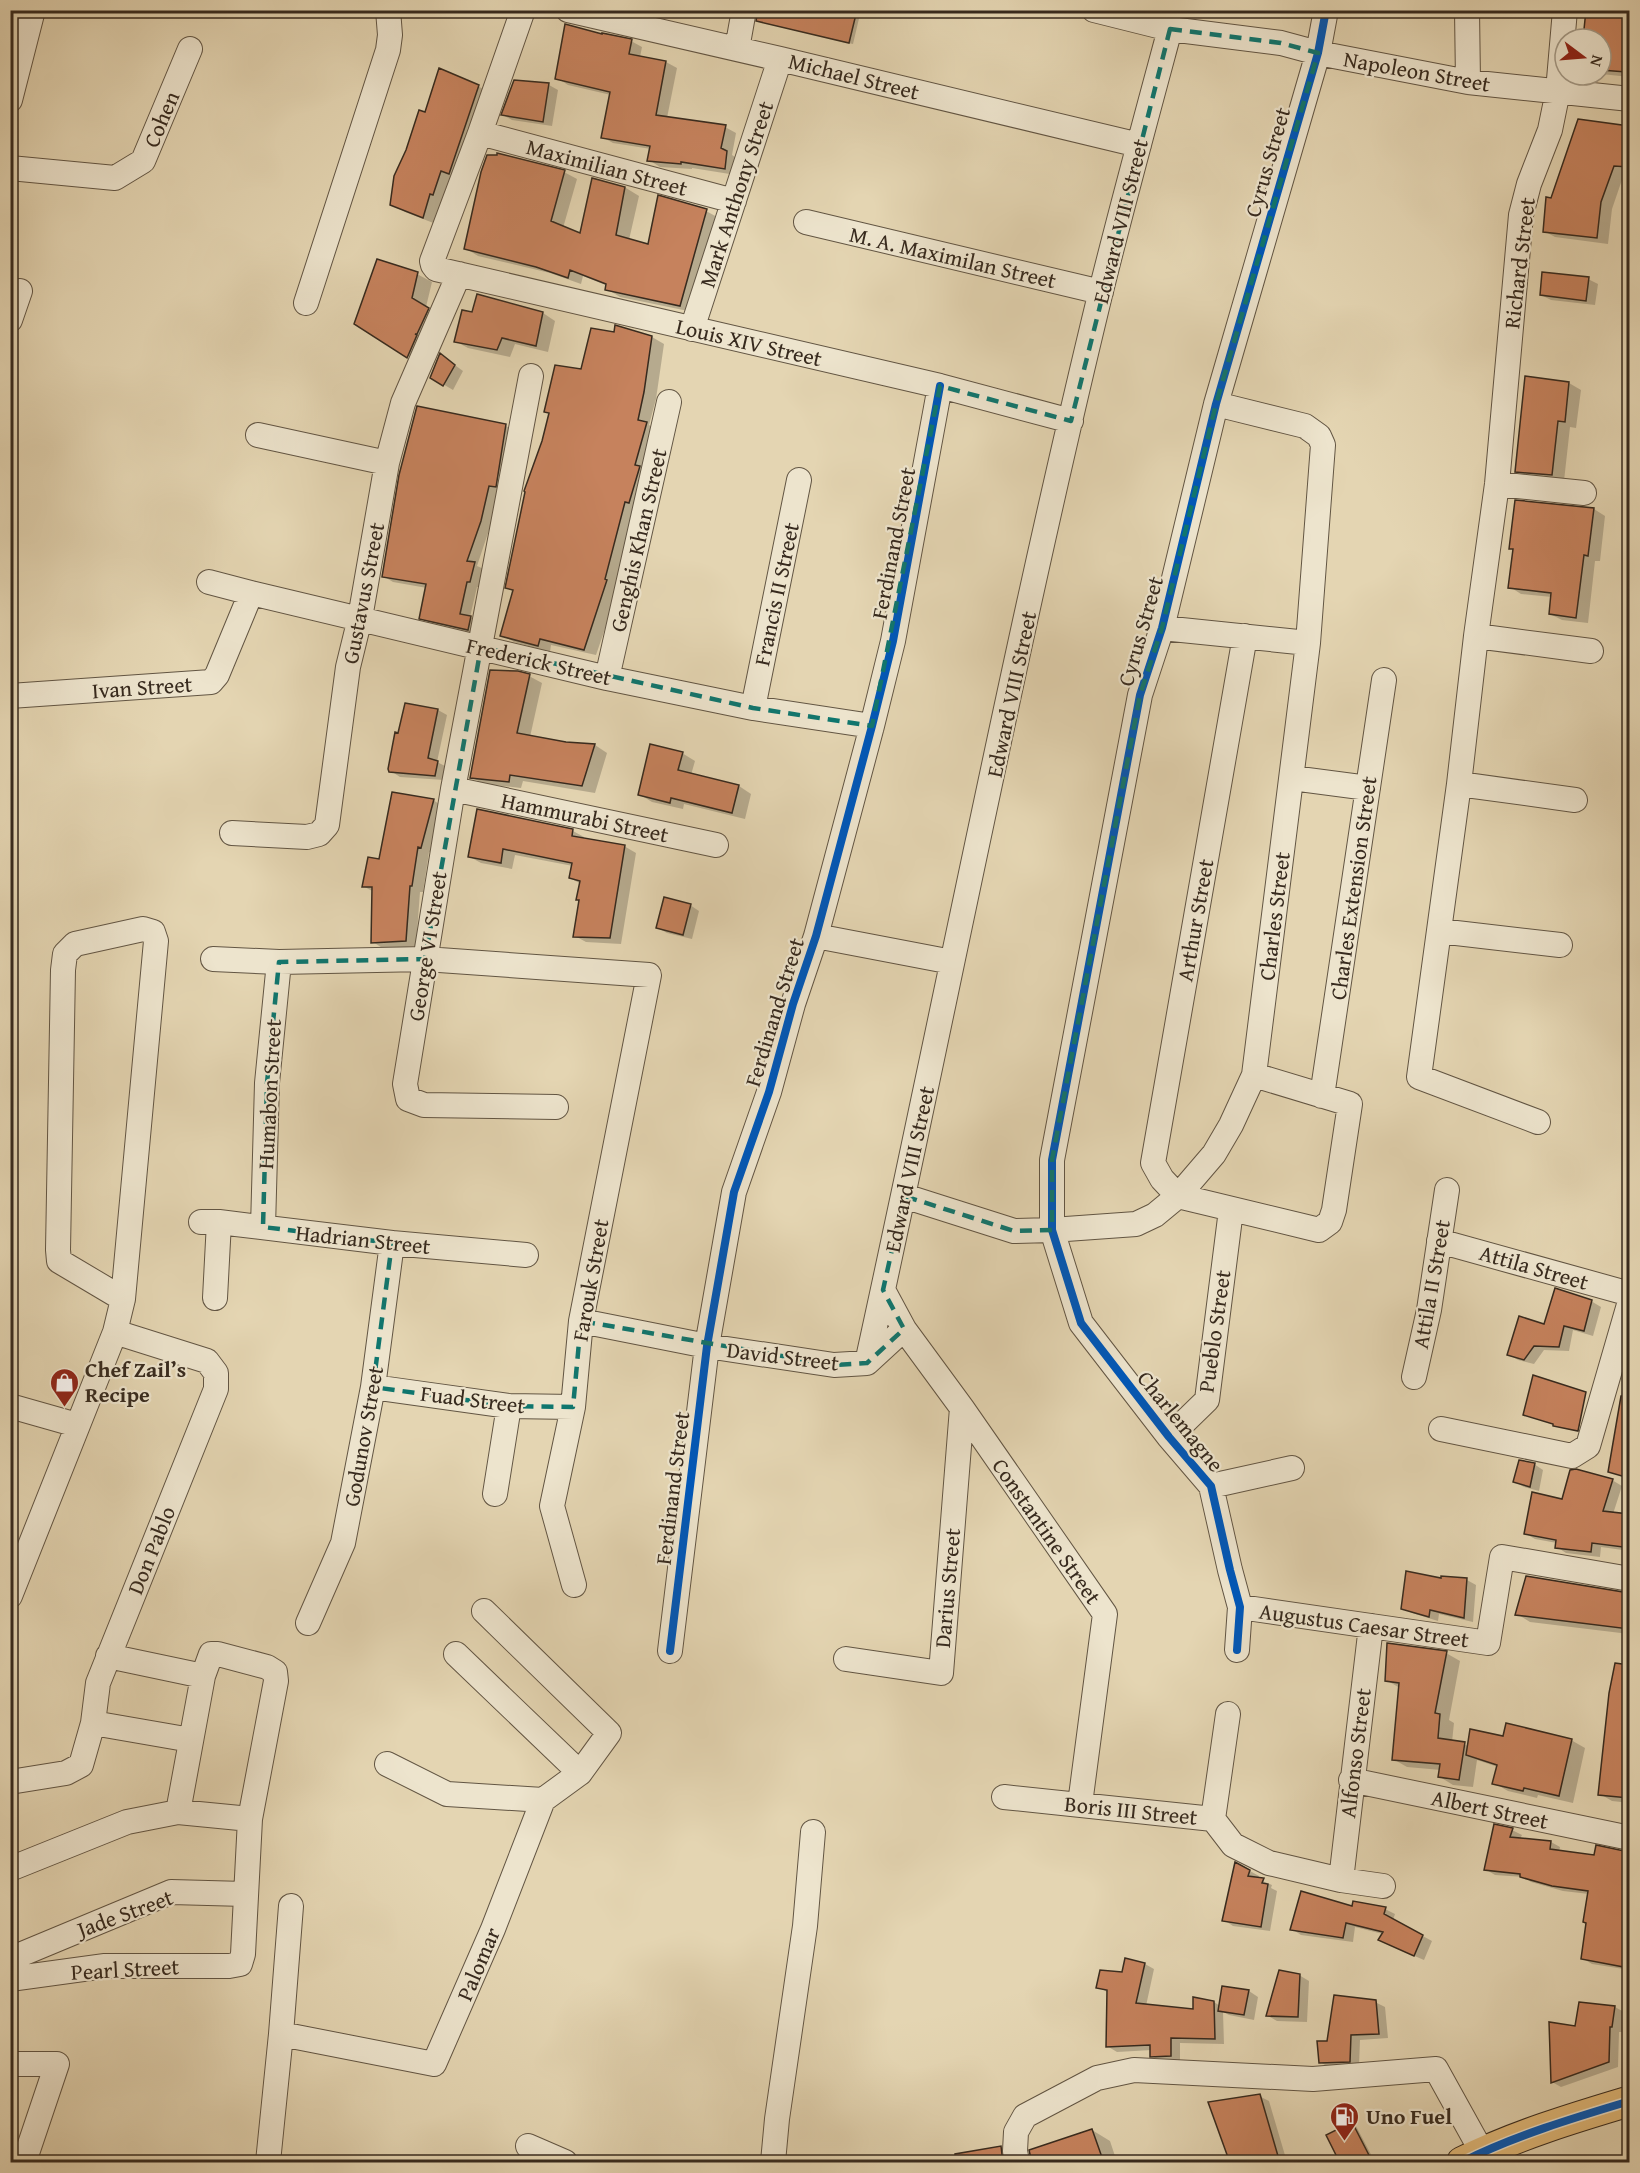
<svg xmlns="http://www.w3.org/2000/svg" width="1640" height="2173" viewBox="0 0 1640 2173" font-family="'Gentium Book Plus',serif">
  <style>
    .shadow { fill: #0003 }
    .building { fill: #c6825d; stroke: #372a1e; stroke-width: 1.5 }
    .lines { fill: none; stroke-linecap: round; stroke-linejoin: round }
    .minor-casing { stroke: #625543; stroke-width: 26 }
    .major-casing { stroke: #372a1e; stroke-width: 32 }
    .minor { stroke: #ede4cd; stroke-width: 24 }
    .major { stroke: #e2ba79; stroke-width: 30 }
    .cycleway-casing { stroke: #ede4cd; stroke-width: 11 }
    .cycleway { stroke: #0057b8; stroke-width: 8 }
    .marked { fill: none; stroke: #0f766e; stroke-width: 4.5; stroke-dasharray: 12 8; stroke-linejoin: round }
    .labels { text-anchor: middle; stroke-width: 4.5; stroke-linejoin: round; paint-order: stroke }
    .street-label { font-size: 22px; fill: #372a1e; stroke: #ede4cd }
    .poi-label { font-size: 22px; font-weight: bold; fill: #372a1e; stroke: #ede4cd; text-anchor: start }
  </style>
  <rect width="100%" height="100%" fill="#e4d5b2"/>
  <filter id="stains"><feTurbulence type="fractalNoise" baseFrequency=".00333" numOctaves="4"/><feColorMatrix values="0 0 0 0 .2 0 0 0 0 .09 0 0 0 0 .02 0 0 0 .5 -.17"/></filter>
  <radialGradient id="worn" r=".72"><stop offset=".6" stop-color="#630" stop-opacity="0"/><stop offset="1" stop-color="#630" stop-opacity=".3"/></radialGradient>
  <!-- shadow -->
  <path class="shadow" d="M662 10H682L669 15Z
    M767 10H861L853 44 768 24 764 22Z
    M1586 10H1630V77L1601 74V39H1583Z
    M631 41 642 47 640 57 666 62 677 68 667 118 725 127 736 133 732 155 738 159 736 175 692 168V169L660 167 649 160 651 149 613 143 602 137 611 95 568 85 557 78Z
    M549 85 558 90 552 126 512 120 503 115Z
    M478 86 491 94 436 224 405 212 392 204 426 114Z
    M1579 120 1630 128V172L1625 171 1612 209 1608 244 1555 237 1544 231 1552 199Z
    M488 157 564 172 577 179 563 228 581 235 593 180 626 188 639 196 629 240 649 246 706 211 719 218 693 312 620 297 607 289 608 286 583 276 581 284 550 273 478 256 465 248 475 201Z
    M417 274 432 282 426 307 443 317 422 365 356 323Z
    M1588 279 1598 284 1595 305 1551 300 1541 295Z
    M478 296 543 313 555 321 548 352 515 344 510 357 468 348 455 341 473 313Z
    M652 337 664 344 656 399 649 425 658 431 619 588 596 655 551 645 550 652 514 642 502 635 514 592 507 588 551 414 546 412 582 370Z
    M441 355 463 371 453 390 431 377Z
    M1569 383 1581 390 1576 428 1570 427 1564 481 1528 478 1516 471Z
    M506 426 515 432 490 527 477 566 484 569 480 587H477L470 617 481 623 478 635 431 624 421 618 427 588 393 582 383 576Z
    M1594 509 1605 516 1600 561H1595L1588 623 1562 620 1550 614 1552 597 1521 594 1510 587 1514 550 1511 548Z
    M529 676 542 683 530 737 566 744 595 745 607 753 595 793 523 781 521 788 484 784 471 777Z
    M406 705 438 710 447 715 437 762 447 767 444 780 400 777 391 771Z
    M682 753 695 761 691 775 739 786 751 794 745 819 684 804 683 809 652 802 639 794Z
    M433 800 444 807 432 853 429 852 423 892H420L416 946 384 949 373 942 374 892 363 886 380 861Z
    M478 811 573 831 584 837V839L624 846 636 853 621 944 586 942 575 936 580 901 581 884 570 878 573 866 515 855 512 869 481 863 470 857Z
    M690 905 699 911 692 939 667 933 658 928Z
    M1591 1301 1601 1307 1593 1336 1573 1330 1569 1351 1544 1350 1534 1364 1518 1360 1508 1354 1545 1326Z
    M1624 1381 1630 1383V1411L1619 1405Z
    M1616 1436 1630 1440V1480L1609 1471Z
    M1534 1464 1543 1470 1539 1491 1524 1487 1515 1482Z
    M1612 1480 1622 1486 1613 1514 1630 1516V1551L1601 1547 1600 1557 1566 1553 1557 1547V1543L1535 1539 1526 1534 1563 1500Z
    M1443 1577 1467 1580 1476 1585 1473 1622 1439 1614 1438 1621 1412 1613 1402 1608Z
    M1623 1597 1630 1598V1803L1612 1801 1600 1794 1629 1634 1530 1622 1517 1614Z
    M1446 1653 1460 1661 1449 1720 1454 1723 1452 1742 1469 1746 1504 1738 1571 1740 1585 1748 1573 1803 1538 1795 1537 1798 1508 1791 1494 1783 1498 1767 1477 1760 1473 1787 1453 1785 1440 1777 1441 1770 1407 1767 1393 1759 1400 1688 1386 1680Z
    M1512 1830 1522 1835 1520 1839 1551 1842 1560 1847 1559 1852 1595 1856 1630 1853V1970L1592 1964 1582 1958 1589 1894 1563 1891 1531 1882 1524 1877 1495 1875 1485 1869Z
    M1250 1871 1259 1876 1258 1879 1272 1885 1271 1888 1277 1891 1270 1931 1233 1926 1224 1920Z
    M1354 1908 1385 1909 1395 1914 1393 1920 1432 1941 1424 1960 1389 1945 1383 1934 1355 1927 1353 1942 1301 1935 1292 1929Z
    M1145 1964 1154 1969 1146 2006 1194 2010 1214 2002 1220 2006 1249 1991 1258 1997 1254 2020 1229 2015 1223 2012 1224 2044 1180 2043V2060L1161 2061 1152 2056V2050L1117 2052 1107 2046V1992L1098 1987Z
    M1299 1975 1309 1981 1307 2022 1277 2021 1268 2016Z
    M1375 2002 1385 2007 1388 2038 1360 2040 1359 2066 1330 2068 1320 2062 1328 2042Z
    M1580 2003 1615 2007 1624 2012 1622 2032H1619L1618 2067 1561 2087 1552 2082 1576 2028Z
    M1259 2096 1269 2101 1287 2162H1231Z
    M1351 2124 1356 2126 1375 2162H1342Z
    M1092 2130 1110 2141 1117 2162H1035Z
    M1001 2148 1016 2157 1017 2162H947L946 2157Z
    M793 2156 805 2157 815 2162H791Z
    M1580 2158 1587 2162H1558Z"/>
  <!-- building -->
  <path class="building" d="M758 10H857L849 43 756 21Z
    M1586 10H1629L1626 72 1601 70V39H1583Z
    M565 24 602 34V33L632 39 629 54 666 61 656 115 726 125 721 148 727 151 725 169 681 162V164L647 161 650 146 601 138 610 92 555 79Z
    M439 68 479 85 449 174 441 171 433 195 430 194 423 218 390 205 394 176 406 150 419 110 425 112Z
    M514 80 549 83 543 122 501 115Z
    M1578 119 1629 126V167L1614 166 1601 202 1597 238 1543 232 1546 197 1551 198Z
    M497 153 565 170 551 221 580 233 592 178 625 187 616 235 648 244 658 195 707 209 680 306 605 290 606 284 570 270 568 278 536 267 464 249 481 172 487 155H497Z
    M377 259 418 272 412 298 429 308 417 334H415L417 335 407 358 354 324Z
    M1542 272 1589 277 1586 301 1540 295Z
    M477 294 543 312 536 346 502 338 497 350 454 342 462 310 472 312Z
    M615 325 652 336 644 392 638 420 647 422 635 465 640 466 629 503 625 502 605 579 607 580 584 650 540 639 538 646 500 636 513 590 505 588 525 492 524 491 542 441 549 413 544 412 555 365 581 369 591 328 614 332Z
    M440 353 455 365 443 386 430 378Z
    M1525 376 1569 382 1565 422 1558 421 1552 475 1515 472Z
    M417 406 506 424 496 487 489 486 481 521 467 561 475 562 470 582H467L460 614 471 616 468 630 419 619 426 584 382 577 399 475Z
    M1515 500 1594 508 1588 556 1584 555 1576 618 1549 614 1551 593 1508 588 1513 549H1509Z
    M490 670 518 671 530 674 517 733 566 742 595 744 582 786 510 775 509 782 470 778Z
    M405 703 438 709 428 758 438 761 435 776 389 772 388 769 395 732 398 733Z
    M650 744 683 752 678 770 739 785 732 813 671 798 670 803 638 795Z
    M392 792 434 799 421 848 418 847 412 886H410L406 941 371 943 372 887H362L368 857 379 859Z
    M477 809 573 829 572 836 625 845 610 938 573 937 579 900H576L580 881 569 878 572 863 503 849 501 863 468 857Z
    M664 897 691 904 683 935 656 928Z
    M1555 1288 1592 1300 1584 1331 1564 1326 1559 1347 1534 1346 1524 1360 1507 1355 1519 1316 1544 1324Z
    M1533 1375 1586 1392 1578 1431 1553 1426V1424L1523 1415Z
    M1621 1396H1629V1478L1608 1472Z
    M1519 1460 1535 1463 1530 1487 1513 1482Z
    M1576 1469 1613 1479 1603 1511 1629 1514 1623 1547 1592 1543 1591 1552 1555 1548 1556 1540 1524 1534 1532 1492 1562 1499 1570 1470Z
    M1406 1571 1441 1578V1576L1467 1578 1464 1618 1430 1610 1429 1617 1401 1609Z
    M1526 1576 1629 1593V1629L1515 1615Z
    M1387 1643 1447 1651 1435 1713 1440 1714 1438 1738 1465 1742 1459 1780 1438 1777 1440 1764 1392 1760 1399 1683 1385 1681Z
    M1615 1663 1629 1665V1798L1598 1795 1609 1693Z
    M1506 1723 1572 1739 1559 1796 1524 1788 1523 1791 1492 1784 1497 1765 1466 1755 1470 1729 1503 1736Z
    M1494 1824 1513 1828 1510 1837 1551 1841 1550 1849 1594 1855 1596 1845 1629 1852V1968L1581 1959 1586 1923 1583 1922 1588 1891 1552 1886 1520 1877V1874L1484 1870Z
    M1235 1862 1250 1870 1248 1876 1264 1878 1262 1883 1268 1884 1261 1927 1222 1921Z
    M1301 1891 1352 1906 1353 1901 1386 1907 1384 1914 1423 1935 1414 1956 1378 1940 1383 1932 1346 1923 1343 1938 1290 1930Z
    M1125 1958 1145 1963 1136 2003 1193 2009V1997L1214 2001 1215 2039 1171 2038V2056L1150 2057V2045L1106 2047 1107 1990 1096 1988 1100 1970 1122 1972Z
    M1279 1970 1300 1974 1298 2017 1266 2016Z
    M1222 1986 1249 1990 1244 2015 1218 2011Z
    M1334 1995 1376 2000 1379 2034 1351 2035 1350 2062 1319 2063 1317 2041H1327Z
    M1579 2002 1615 2006 1612 2027H1610L1609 2062 1551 2083 1549 2022 1575 2026Z
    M1260 2094 1278 2156 1253 2163H1230L1208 2102Z
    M1352 2122 1373 2163H1340L1326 2135Z
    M1092 2129 1104 2163H1032L1029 2150Z
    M1001 2146 1003 2163H955V2154Z"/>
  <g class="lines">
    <defs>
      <path id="minor" d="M523 10 480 133 432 261 433 265 436 269 940 386 1071 421
        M568 10 780 59 1139 145
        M1094 10 1170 29 1281 43 1318 53 1468 82 1630 99
        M1467 10 1468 82
        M737 49 744 10
        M10 100 33 10
        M480 133 734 201
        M10 168 115 178 143 161 190 49
        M806 222 1101 292
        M306 303 388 50 390 35 388 10
        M10 320 20 291
        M692 329 780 59
        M531 376 453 789 405 1084 408 1099 424 1105 556 1107
        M258 435 387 463
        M1497 484 1584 493
        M209 582 251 593 607 678 753 708 872 726
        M1162 628 1308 643
        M1245 636 1153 1163 1162 1179 1178 1196 1319 1230 1330 1222 1334 1210 1350 1104 1254 1075
        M1476 636 1591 651
        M607 678 669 402
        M10 696 211 682 217 675 251 593
        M753 708 799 480
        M1292 778 1368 788
        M1459 784 1575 800
        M453 789 716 845
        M232 833 307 837 319 834 327 825 348 667 360 618 387 463 403 403 459 274
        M1439 931 1560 945
        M816 936 952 962
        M213 959 279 962 425 959 649 975 581 1321 573 1407 552 1506 574 1585
        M1322 1096 1384 680
        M1538 1122 1419 1077 1459 784 1476 636 1497 484 1521 215 1529 184 1550 130 1558 91 1565 10
        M904 1196 1014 1231 1052 1230 1136 1224 1155 1215 1178 1196 1214 1154 1231 1125 1254 1075 1308 643 1323 445 1319 436 1305 426 1216 404
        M201 1222H219L392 1243 526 1255
        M263 1227 267 1083 279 962
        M1439 1241 1630 1294
        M883 1290 904 1329 962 1408 1105 1614 1080 1804
        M215 1298 219 1222
        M581 1321 707 1346 834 1365 867 1363 904 1329
        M867 1363C945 1007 1014 649 1100 295 1122 206 1146 118 1170 29
        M1414 1377 1429 1310 1447 1190
        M373 1387 509 1406 573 1407
        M10 1406 77 1425
        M1441 1429 1572 1456 1588 1446 1630 1301
        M1169 1437 1207 1400 1231 1210
        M1211 1486 1292 1468
        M495 1494 509 1406
        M10 1596 115 1332 123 1299 156 941 153 932 143 929 75 944 65 954 63 970 58 1250 59 1261 123 1299
        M1240 1607 1488 1643 1502 1557 1630 1579
        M484 1611 609 1733 580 1773
        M308 1623 343 1543 373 1387 392 1243
        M1237 1650 1240 1607 1230 1570 1211 1486 1169 1437 1081 1323 1052 1230V1160L1140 695 1162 628 1216 404 1318 53 1326 10
        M670 1651 707 1346 734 1192 769 1092 793 1004 816 936 872 726 893 641 940 386
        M108 1656 203 1676
        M846 1659 941 1673 962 1408
        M93 1723 191 1740
        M387 1764 447 1794 543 1800
        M1351 1780 1630 1838
        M10 1782 66 1773 81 1765 93 1723 98 1683 216 1389V1373L207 1361 115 1332
        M1004 1797 1213 1819 1233 1845 1269 1863 1341 1880 1383 1886
        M1213 1819 1228 1714
        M10 1869 127 1822 178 1812 250 1819
        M1341 1880 1371 1626
        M10 1959 171 1892 245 1894
        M10 1979 105 1966H229L240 1964 243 1954 250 1819 276 1681 275 1672 267 1667 218 1654H211L203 1676 178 1812
        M281 2034 291 1906
        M10 2064H57L24 2162
        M528 2146 565 2162
        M268 2162 281 2034 434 2064 493 1929 543 1800 580 1773 456 1654
        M773 2162 777 2119 805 1926 813 1832
        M1017 2162 1015 2151 1016 2132 1025 2116 1097 2078 1134 2070 1313 2079 1436 2069 1482 2152 1483 2162"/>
      <path id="major" d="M1462 2162C1514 2136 1573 2118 1630 2101"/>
    </defs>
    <!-- minor casing -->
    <use href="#minor" class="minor-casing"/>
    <!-- major casing -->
    <use href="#major" class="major-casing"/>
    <!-- minor -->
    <use href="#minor" class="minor"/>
    <!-- major -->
    <use href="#major" class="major"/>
    <defs>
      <path id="cycleway" d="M1237 1650 1240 1607 1230 1570 1211 1486 1169 1437 1081 1323 1052 1230V1160L1140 695 1162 628 1216 404 1318 53 1326 10
        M670 1651 707 1346 734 1192 769 1092 793 1004 816 936 872 726 893 641 940 386
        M1462 2162C1514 2136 1573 2118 1630 2101"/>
    </defs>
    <!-- cycleway casing -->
    <use href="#cycleway" class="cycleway-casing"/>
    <!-- cycleway -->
    <use href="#cycleway" class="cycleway"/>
  </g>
  <!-- marked area -->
  <path class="marked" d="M1170 29 1281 43 1318 53 1216 404 1162 628 1140 695 1052 1160V1230L1014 1231 904 1196 883 1290 904 1329 867 1363 834 1365 581 1321 573 1407 509 1406 373 1387 392 1243 263 1227 267 1083 279 962 425 959 481 647 753 708 872 726 940 386 1071 421Z"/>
  <!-- icons -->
  <defs>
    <symbol id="shop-pin" viewBox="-11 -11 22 30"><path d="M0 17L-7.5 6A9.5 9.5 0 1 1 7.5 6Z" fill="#8f2418" stroke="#ede4cd"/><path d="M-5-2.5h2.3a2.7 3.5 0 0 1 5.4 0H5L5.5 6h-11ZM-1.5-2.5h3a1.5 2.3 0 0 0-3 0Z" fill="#fff"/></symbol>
    <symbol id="fuel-pin" viewBox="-11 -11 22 30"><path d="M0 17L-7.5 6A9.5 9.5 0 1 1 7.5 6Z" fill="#8f2418" stroke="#ede4cd"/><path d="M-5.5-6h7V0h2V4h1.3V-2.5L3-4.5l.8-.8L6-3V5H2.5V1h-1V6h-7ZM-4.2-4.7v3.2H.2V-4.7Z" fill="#fff"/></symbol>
  </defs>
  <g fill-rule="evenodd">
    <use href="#shop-pin" x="48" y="1366" width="33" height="45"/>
    <use href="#fuel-pin" x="1328" y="2100" width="33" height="45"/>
  </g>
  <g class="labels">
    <!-- street labels -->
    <g class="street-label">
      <text transform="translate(1417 71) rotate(10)" y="8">Napoleon Street</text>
      <text transform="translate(854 76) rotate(14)" y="8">Michael Street</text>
      <text transform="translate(161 119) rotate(-67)" y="8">Cohen</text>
      <text transform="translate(1267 162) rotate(-74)" y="8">Cyrus Street</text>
      <text transform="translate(607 167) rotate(15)" y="8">Maximilian Street</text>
      <text transform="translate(736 194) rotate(-72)" y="8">Mark Anthony Street</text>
      <text transform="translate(1120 221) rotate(-76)" y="8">Edward VIII Street</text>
      <text transform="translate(953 257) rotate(13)" y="8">M. A. Maximilan Street</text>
      <text transform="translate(1519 263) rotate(-83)" y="8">Richard Street</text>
      <text transform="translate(749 342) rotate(13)" y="8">Louis XIV Street</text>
      <text transform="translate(638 540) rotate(-77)" y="8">Genghis Khan Street</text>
      <text transform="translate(893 543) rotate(-79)" y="8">Ferdinand Street</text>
      <text transform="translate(363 593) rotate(-79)" y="8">Gustavus Street</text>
      <text transform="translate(776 594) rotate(-78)" y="8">Francis II Street</text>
      <text transform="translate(1140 631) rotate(-74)" y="8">Cyrus Street</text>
      <text transform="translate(539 661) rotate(13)" y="8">Frederick Street</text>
      <text transform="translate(142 687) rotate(-4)" y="8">Ivan Street</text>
      <text transform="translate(1011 694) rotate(-78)" y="8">Edward VIII Street</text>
      <text transform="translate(585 817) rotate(12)" y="8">Hammurabi Street</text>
      <text transform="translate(1353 888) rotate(-82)" y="8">Charles Extension Street</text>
      <text transform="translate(1274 916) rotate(-83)" y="8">Charles Street</text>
      <text transform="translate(1195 920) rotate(-80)" y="8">Arthur Street</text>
      <text transform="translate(427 946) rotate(-81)" y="8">George VI Street</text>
      <text transform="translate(774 1012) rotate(-73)" y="8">Ferdinand Street</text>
      <text transform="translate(269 1094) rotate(-87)" y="8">Humabon Street</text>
      <text transform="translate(909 1169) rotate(-78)" y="8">Edward VIII Street</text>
      <text transform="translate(363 1239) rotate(6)" y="8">Hadrian Street</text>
      <text transform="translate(1534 1267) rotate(16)" y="8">Attila Street</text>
      <text transform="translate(590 1280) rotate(-80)" y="8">Farouk Street</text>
      <text transform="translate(1431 1284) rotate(-80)" y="8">Attila II Street</text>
      <text transform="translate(1214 1331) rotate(-82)" y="8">Pueblo Street</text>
      <text transform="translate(783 1356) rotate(7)" y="8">David Street</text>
      <text transform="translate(473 1399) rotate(7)" y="8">Fuad Street</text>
      <text transform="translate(1181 1421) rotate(51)" y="8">Charlemagne</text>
      <text transform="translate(363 1436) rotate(-80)" y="8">Godunov Street</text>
      <text transform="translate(672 1488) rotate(-83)" y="8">Ferdinand Street</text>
      <text transform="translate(1047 1531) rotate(55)" y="8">Constantine Street</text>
      <text transform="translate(151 1550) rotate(-68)" y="8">Don Pablo</text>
      <text transform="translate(947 1588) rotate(-85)" y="8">Darius Street</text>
      <text transform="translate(1364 1625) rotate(8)" y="8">Augustus Caesar Street</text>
      <text transform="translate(1355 1753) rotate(-83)" y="8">Alfonso Street</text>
      <text transform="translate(1490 1809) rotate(12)" y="8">Albert Street</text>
      <text transform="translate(1131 1810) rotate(6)" y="8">Boris III Street</text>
      <text transform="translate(125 1913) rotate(-20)" y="8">Jade Street</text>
      <text transform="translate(478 1964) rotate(-67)" y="8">Palomar</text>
      <text transform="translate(125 1969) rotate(-3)" y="8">Pearl Street</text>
    </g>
    <!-- poi labels -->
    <g class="poi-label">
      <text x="85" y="1377">Chef Zail’s<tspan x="85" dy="25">Recipe</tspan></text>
      <text x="1366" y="2124">Uno Fuel</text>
    </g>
  </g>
  <!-- margin -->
  <rect width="1640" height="2173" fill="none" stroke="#e4d5b2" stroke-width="36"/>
  <rect x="12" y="12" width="1616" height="2149" fill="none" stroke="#372a1e" stroke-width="3"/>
  <rect x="18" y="18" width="1604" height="2137" fill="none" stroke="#372a1e" stroke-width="1.5"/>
  <!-- north arrow -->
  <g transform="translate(1583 57) rotate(106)"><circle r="28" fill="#ede4cd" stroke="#a49a87" stroke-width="1.5"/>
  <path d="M0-4.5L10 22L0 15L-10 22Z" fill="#8f2418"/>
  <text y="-9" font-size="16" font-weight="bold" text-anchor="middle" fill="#372a1e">N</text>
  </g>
  <rect width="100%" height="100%" filter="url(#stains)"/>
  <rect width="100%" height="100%" fill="url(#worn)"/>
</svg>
